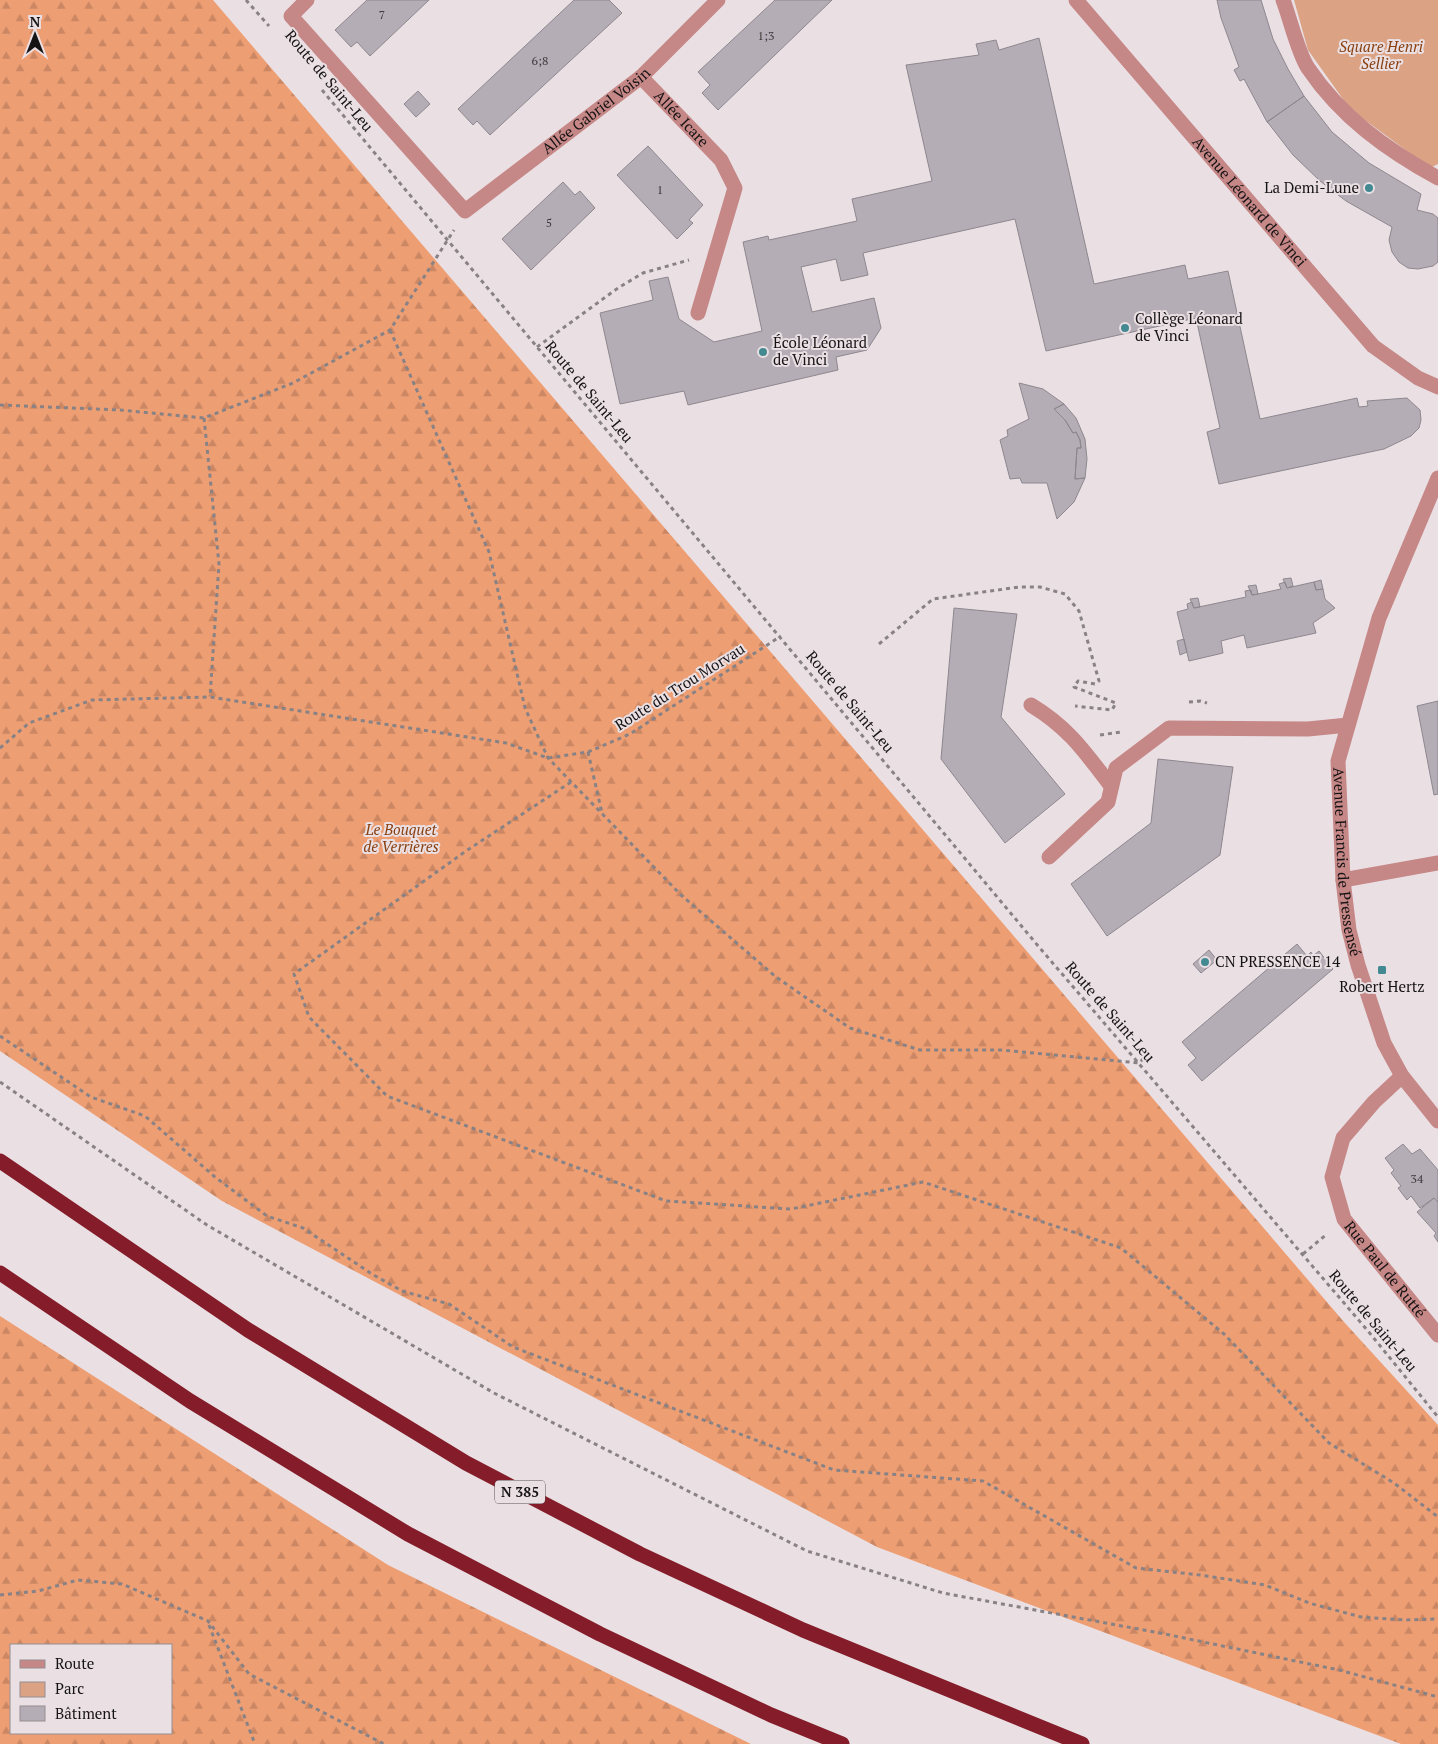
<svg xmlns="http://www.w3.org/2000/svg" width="1438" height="1744" viewBox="0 0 1438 1744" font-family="'PT Serif',serif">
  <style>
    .green { fill: #dba284 }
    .forest { fill: url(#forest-firs); fill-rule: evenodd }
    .building { fill: #b4adb5; stroke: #8d878e }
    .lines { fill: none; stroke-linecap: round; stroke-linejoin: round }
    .path { stroke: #898285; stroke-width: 3; stroke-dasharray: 4 4; stroke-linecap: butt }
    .minor { stroke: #c68787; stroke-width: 15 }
    .highway { stroke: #841d29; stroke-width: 15 }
    .poi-dot { fill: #428992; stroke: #eae0e4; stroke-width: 2 }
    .labels { text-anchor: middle; stroke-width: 4; stroke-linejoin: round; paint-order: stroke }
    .number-label { font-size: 12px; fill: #3e3a3c }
    .shield { fill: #eae0e4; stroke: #565052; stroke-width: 1 }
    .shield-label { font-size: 14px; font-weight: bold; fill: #161314 }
    .park-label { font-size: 15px; font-style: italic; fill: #894011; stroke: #eae0e4 }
    .street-label { font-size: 15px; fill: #161314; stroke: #eae0e4 }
    .poi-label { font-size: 15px; fill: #161314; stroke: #eae0e4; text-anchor: start }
  </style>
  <defs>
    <pattern id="forest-firs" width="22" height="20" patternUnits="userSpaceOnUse" patternTransform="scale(1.25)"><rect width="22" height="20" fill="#ee9e73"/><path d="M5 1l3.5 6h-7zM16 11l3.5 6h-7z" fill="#cb8763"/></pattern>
  </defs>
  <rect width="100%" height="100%" fill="#eae0e4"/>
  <!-- green -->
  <path class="green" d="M1294 0H1438V164L1430 168 1350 109 1308 50Z"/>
  <!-- forest -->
  <path class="forest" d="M0 0H213L1344 1322 1438 1425V1744H1401L877 1547 222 1201 0 1051Z
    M0 1316 388 1565 751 1744H0ZM171 1645V1733H11V1645Z"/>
  <!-- building -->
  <path class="building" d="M367 0H429L370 56 357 42 351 47 335 30Z
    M574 0H609L622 13 490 135 477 121 473 125 458 109Z
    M775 0H832L718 110 702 93 710 85 698 72Z
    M1217 0H1261L1273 39 1288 69 1304 96 1267 122 1244 79 1240 81 1234 70 1239 67 1221 18Z
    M1039 38 1094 284 1185 265 1188 279 1228 271 1260 419 1357 398 1359 407 1368 406 1367 401 1407 398 1420 410 1421 420 1419 428 1411 436 1384 449 1219 484 1207 432 1220 428 1196 318 1046 351 1015 219 863 253 868 275 841 281 836 259 801 267 812 312 874 298 881 328 867 350 836 357 838 370 688 405 684 391 620 404 600 313 653 300 649 281 668 277 679 319 714 342 762 331 743 242 768 236 769 240 857 221 852 199 932 181 906 65 979 55 976 44 996 40 999 50Z
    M418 91 430 104 416 117 404 104Z
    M1304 96 1332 132 1369 163 1421 194 1417 210 1433 214 1438 218V262L1433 266 1418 269 1408 268 1399 262 1392 252 1389 240 1392 227 1346 201 1320 181 1293 155 1269 124 1267 122Z
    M648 146 703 205 689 220 693 223 677 239 617 175Z
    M563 182 575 195 580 191 595 208 531 270 502 239Z
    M1019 383 1043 389 1064 404 1054 409 1065 420 1073 433 1076 432 1080 440 1081 448H1077L1075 479 1085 478 1074 502 1057 519 1047 483H1022L1020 478 1010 479 1000 440 1008 436 1007 430 1029 419Z
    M1064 404 1076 418 1085 439 1087 459 1085 478 1075 479 1077 448H1081L1080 440 1076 432 1073 433 1065 420 1054 409Z
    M1291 578 1293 586 1287 588 1283 579Z
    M1321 580 1323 589 1316 590 1314 582Z
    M1285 582 1287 588 1314 582 1316 590 1323 589 1325 599 1335 608 1313 623 1316 633 1247 648 1244 635 1221 641 1223 653 1189 661 1177 612 1188 609 1187 604 1192 602 1194 608 1246 597 1245 591 1251 590 1252 595 1258 594 1281 589 1279 584Z
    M1256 585 1258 594 1252 595 1248 586Z
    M1198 598 1200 607 1194 608 1190 599Z
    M954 608 1017 614 1001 717 1065 794 1005 843 941 759Z
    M1184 639 1187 652 1180 655 1177 641Z
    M1438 701V794L1434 795 1417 706Z
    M1158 759 1233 767 1220 855 1107 936 1071 884 1151 823Z
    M1297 944 1307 956 1311 952 1313 956 1319 951 1333 969 1202 1081 1188 1065 1196 1058 1182 1042Z
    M1209 950 1217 960 1201 973 1193 964Z
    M1403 1144 1412 1154 1420 1149 1438 1170V1202L1434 1198 1420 1208 1411 1196 1407 1200 1398 1188 1401 1186 1391 1173 1394 1170 1385 1158Z
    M1434 1198 1438 1202V1242L1434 1236 1436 1233 1417 1212Z"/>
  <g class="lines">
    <!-- path -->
    <path class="path" d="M246 0 269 26
      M322 90 1039 947 1368 1331 1438 1417
      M390 330 489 552 525 708 548 758 681 895 776 977 850 1028 920 1050H1001L1139 1063 1144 1058
      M537 347 618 288 643 273 689 260
      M0 405 120 410 204 418 293 383 390 330 454 230
      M204 418 219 564 210 697
      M879 644 933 599 1019 587H1040L1065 594 1079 611 1099 681 1095 684 1078 681 1074 687 1116 703 1112 710 1075 706
      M1189 702 1200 701 1207 703
      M1100 735 1121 732
      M0 748 29 723 92 700 210 697 506 743 548 758 588 752 630 734 781 636
      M588 752 602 813
      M571 782 466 851 294 974 309 1017 387 1096 666 1201 791 1209 923 1182 1121 1248 1224 1334 1329 1443 1394 1483 1438 1517
      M0 1036 91 1097 145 1116 215 1177 267 1216 303 1228 372 1274 402 1291 449 1304 513 1347 834 1470 983 1481 1136 1568 1200 1575 1265 1585 1309 1603 1361 1617 1405 1620 1438 1619
      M0 1082 207 1225 494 1393 807 1551 943 1593 1160 1633 1339 1670 1438 1697
      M1303 1254 1327 1234
      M0 1595 38 1591 78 1580 122 1584 208 1621 249 1674 384 1744
      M209 1625 255 1744"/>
    <!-- minor -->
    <g class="minor">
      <path id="s1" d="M307 0 291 16 465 211 641 77 718 0"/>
      <path id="s2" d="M1076 0 1373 346 1418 378 1438 387"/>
      <path d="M1283 0C1290 18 1298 53 1308 68 1341 117 1387 150 1438 178"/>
      <path id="s3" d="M641 77 721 160 735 188 698 313"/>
      <path id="s4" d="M1438 478 1379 618 1338 761 1343 880 1349 930 1358 965 1384 1043 1402 1076 1438 1121"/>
      <path d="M1031 705C1069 728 1085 752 1111 786"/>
      <path d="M1049 857 1108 802 1116 768 1169 728 1308 729 1348 725"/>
      <path d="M1343 880 1438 863"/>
      <path id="s5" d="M1402 1076 1374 1102 1343 1138 1332 1177 1344 1219 1438 1335"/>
    </g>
    <!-- highway -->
    <path class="highway" d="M0 1161 248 1330 466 1463 640 1554 803 1630 1082 1744
      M0 1273 190 1401 408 1534 600 1634 771 1715 842 1744"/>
  </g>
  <!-- markers -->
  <g class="poi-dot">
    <circle cx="1369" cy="188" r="5"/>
    <circle cx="1125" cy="328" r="5"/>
    <circle cx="763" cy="352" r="5"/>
    <circle cx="1205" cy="962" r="5"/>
    <rect x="1377" y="965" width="10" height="10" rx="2.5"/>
  </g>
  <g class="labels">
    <!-- number labels -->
    <g class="number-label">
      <text x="382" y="19">7</text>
      <text x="766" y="40">1;3</text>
      <text x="540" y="65">6;8</text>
      <text x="660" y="194">1</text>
      <text x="549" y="227">5</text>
      <text x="1417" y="1183">34</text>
    </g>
    <!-- shield labels -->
    <rect class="shield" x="495" y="1480.5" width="50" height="23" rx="4"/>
    <g class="shield-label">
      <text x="520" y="1497">N 385</text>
    </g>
    <!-- park labels -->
    <g class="park-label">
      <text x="1381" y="52">Square Henri<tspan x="1381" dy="17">Sellier</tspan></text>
      <text x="401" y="835">Le Bouquet<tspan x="401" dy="17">de Verrières</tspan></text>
    </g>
    <!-- street labels -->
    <g class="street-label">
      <text transform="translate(329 81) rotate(50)" y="5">Route de Saint-Leu</text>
      <text dy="5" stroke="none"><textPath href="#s1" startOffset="449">Allée Gabriel Voisin</textPath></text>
      <text dy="5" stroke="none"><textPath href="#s3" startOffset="58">Allée Icare</textPath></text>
      <text dy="5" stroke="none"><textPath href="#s2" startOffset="266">Avenue Léonard de Vinci</textPath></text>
      <text transform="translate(589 392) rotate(50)" y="5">Route de Saint-Leu</text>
      <text transform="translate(680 687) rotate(-32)" y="5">Route du Trou Morvau</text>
      <text transform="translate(850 702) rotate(50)" y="5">Route de Saint-Leu</text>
      <text dy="5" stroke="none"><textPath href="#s4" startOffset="402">Avenue Francis de Pressensé</textPath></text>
      <text transform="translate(1110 1012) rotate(49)" y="5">Route de Saint-Leu</text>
      <text dy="5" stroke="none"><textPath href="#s5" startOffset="235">Rue Paul de Rutté</textPath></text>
      <text transform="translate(1373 1321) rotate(50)" y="5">Route de Saint-Leu</text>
    </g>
    <!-- poi labels -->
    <g class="poi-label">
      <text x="1359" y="193" text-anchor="end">La Demi-Lune</text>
      <text x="1135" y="324">Collège Léonard<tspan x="1135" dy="17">de Vinci</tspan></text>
      <text x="773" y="348">École Léonard<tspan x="773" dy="17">de Vinci</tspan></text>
      <text x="1215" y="967">CN PRESSENCE 14</text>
      <text x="1382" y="992" text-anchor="middle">Robert Hertz</text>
    </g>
  </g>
  <!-- legend -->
  <rect x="10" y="1644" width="162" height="90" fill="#eae0e4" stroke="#958e91"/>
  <rect x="20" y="1660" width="25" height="8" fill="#c68787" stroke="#958e91"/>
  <text x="55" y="1669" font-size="15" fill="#161314">Route</text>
  <rect x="20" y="1682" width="25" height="15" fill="#dba284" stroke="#958e91"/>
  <text x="55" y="1694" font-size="15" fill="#161314">Parc</text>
  <rect x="20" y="1706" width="25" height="15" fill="#b4adb5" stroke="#958e91"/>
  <text x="55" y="1719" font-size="15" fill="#161314">Bâtiment</text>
  <!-- north arrow -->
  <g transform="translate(35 35)" stroke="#eae0e4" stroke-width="4" paint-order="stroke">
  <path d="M0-4L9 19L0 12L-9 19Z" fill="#161314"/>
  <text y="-8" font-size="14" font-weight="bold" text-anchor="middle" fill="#161314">N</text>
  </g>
</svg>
